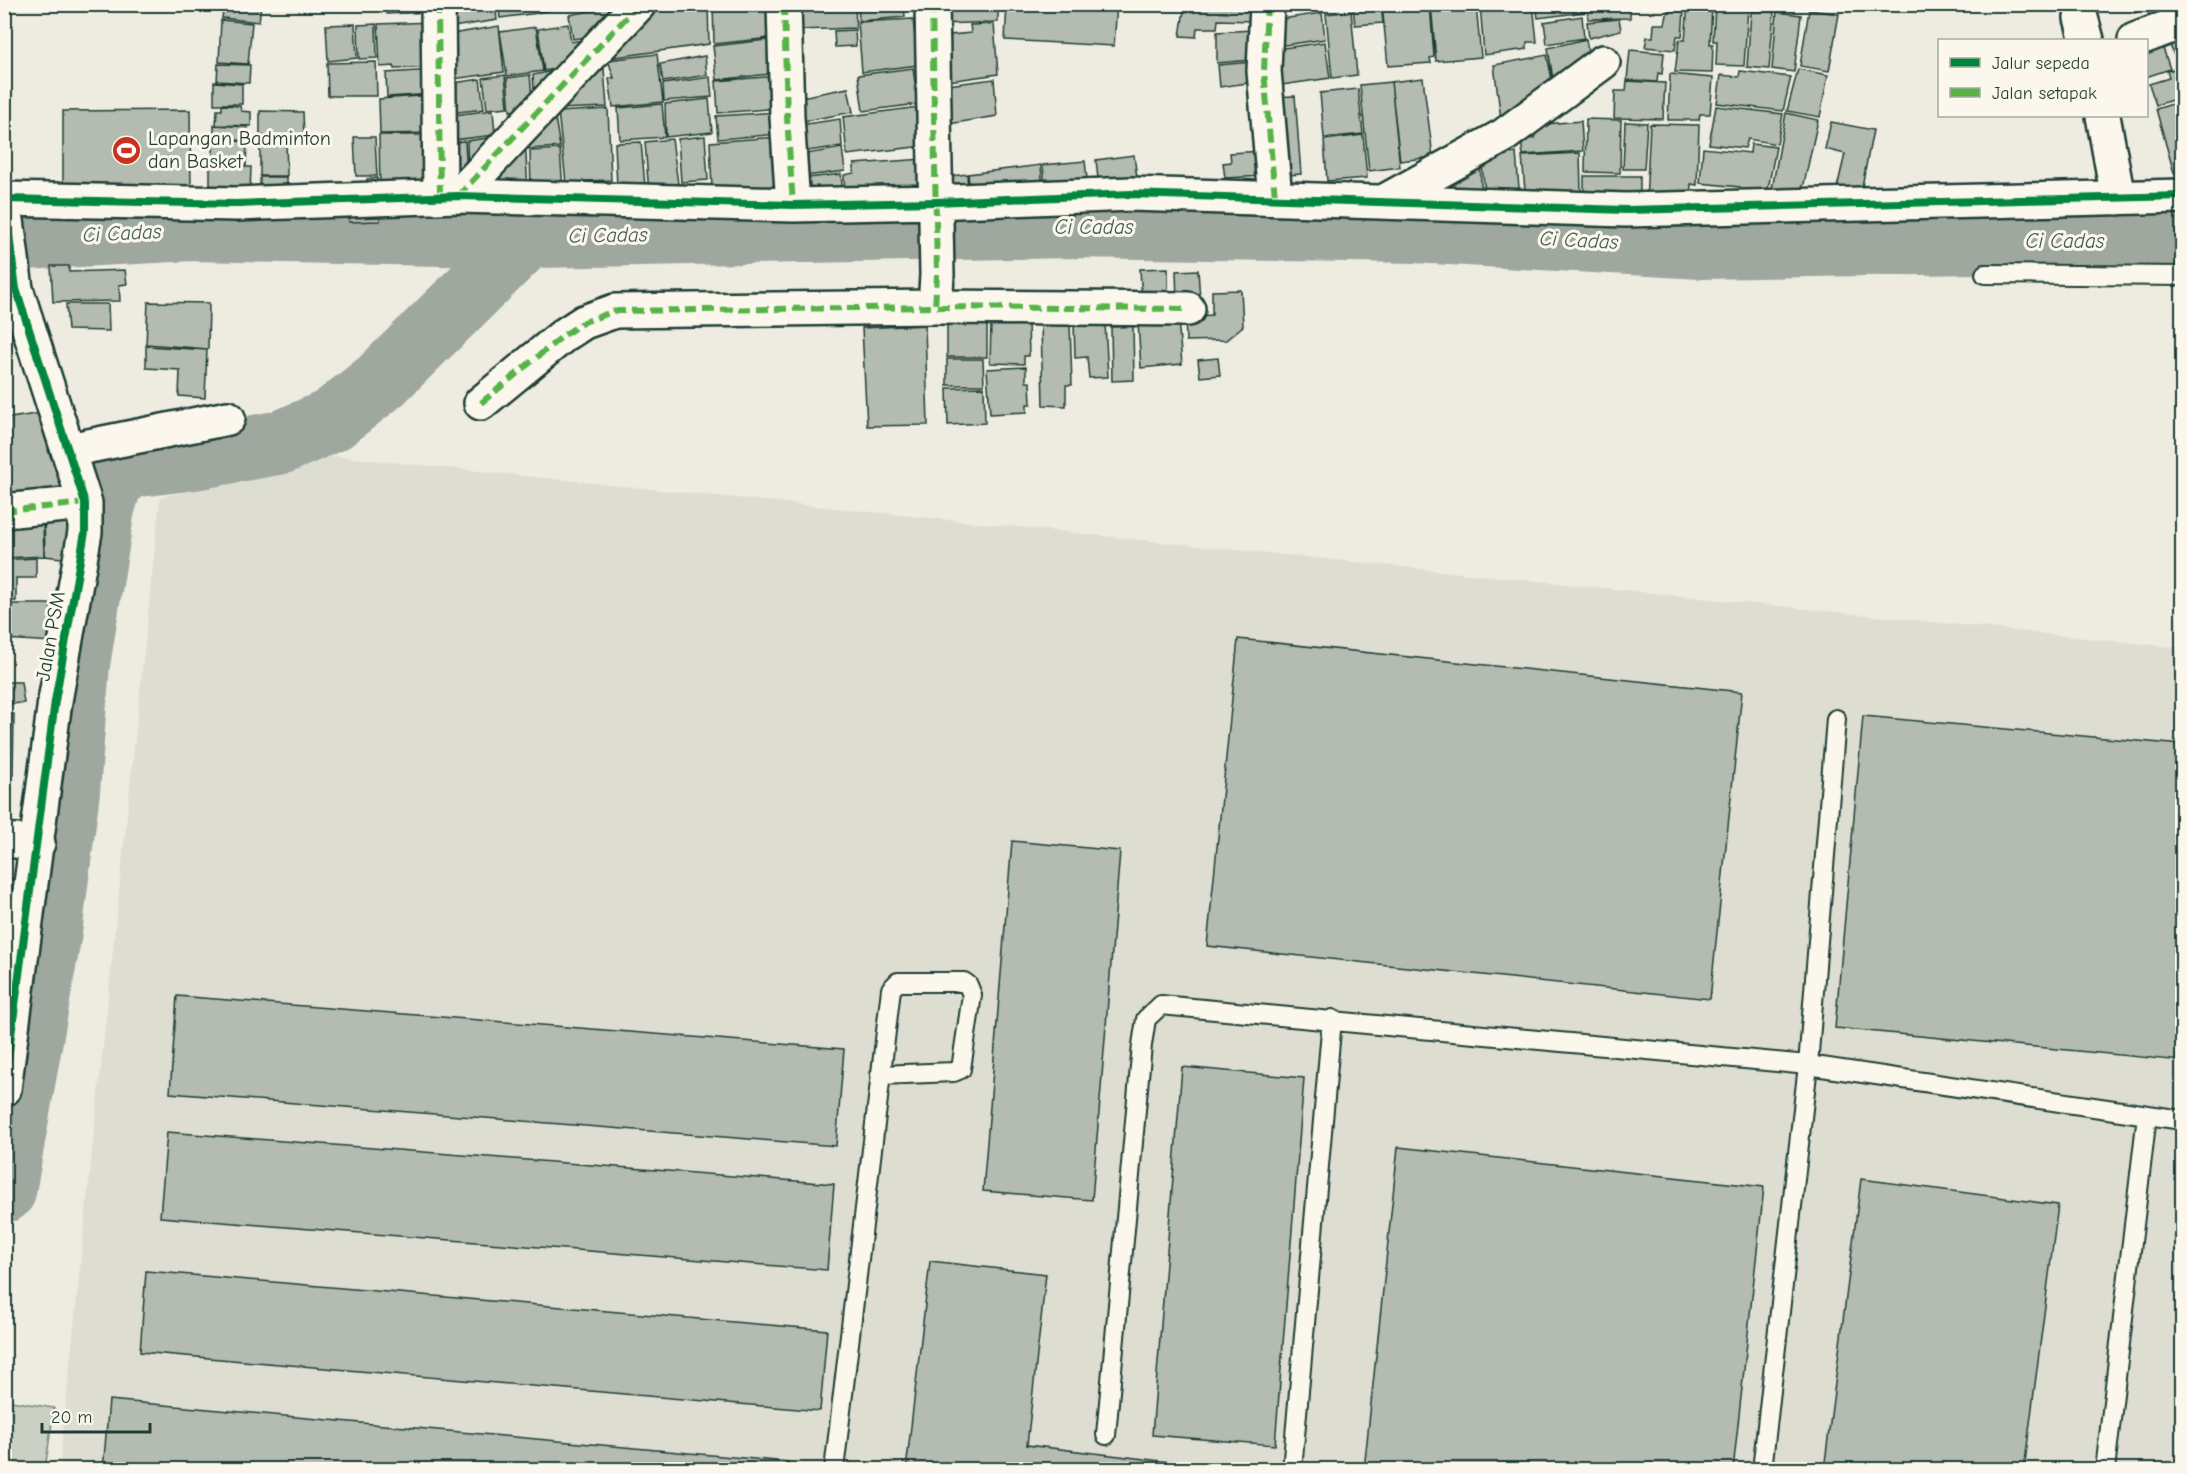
<svg xmlns="http://www.w3.org/2000/svg" width="2187" height="1474" viewBox="0 0 2187 1474" font-family="'Comic Neue',sans-serif">
  <style>
    .built { fill: #ddddd2 }
    .green { fill: #cbcfc4; stroke: #75867c; stroke-width: 1.5 }
    .lines { fill: none; stroke-linecap: round; stroke-linejoin: round }
    .river { stroke: #9fa89f; stroke-width: 64 }
    .building { fill: #b4bbb0; stroke: #1f3d34; stroke-width: 1.5 }
    .lane-casing { stroke: #1f3d34; stroke-width: 22 }
    .street-casing { stroke: #1f3d34; stroke-width: 38 }
    .lane { stroke: #fbf7ec; stroke-width: 18 }
    .street { stroke: #fbf7ec; stroke-width: 33 }
    .quiet { stroke: #55b346; stroke-width: 6; stroke-dasharray: 12 6; stroke-linecap: butt }
    .cycleway-casing { stroke: #fbf7ec; stroke-width: 11 }
    .cycleway { stroke: #00873e; stroke-width: 8 }
    .labels { text-anchor: middle; stroke-width: 6; stroke-linejoin: round; paint-order: stroke }
    .poi-label { font-size: 20px; fill: #1f3d34; stroke: #fbf7ec; text-anchor: start }
    .street-label { font-size: 20px; fill: #1f3d34; stroke: #fbf7ec }
    .water-label { font-size: 21px; font-style: italic; fill: #455d54; stroke: #fbf7ec }
  </style>
  <rect width="100%" height="100%" fill="#eeece1"/>
  <filter id="ink" filterUnits="userSpaceOnUse"><feTurbulence type="fractalNoise" baseFrequency=".0167" numOctaves="2"/><feDisplacementMap in="SourceGraphic" scale="12" xChannelSelector="R" yChannelSelector="G"/><feConvolveMatrix kernelMatrix="1 2 1 2 8 2 1 2 1" color-interpolation-filters="sRGB"/></filter>
  <g filter="url(#ink)">
    <!-- built -->
    <path class="built" d="M314 454 2182 648V1469L59 1470 160 498Z"/>
    <!-- green -->
    <path class="green" d="M5 1400 54 1408 45 1469H5Z"/>
    <g class="lines">
      <!-- river -->
      <path class="river" d="M4 239 192 229 536 236 1071 226 1415 231 1702 247 2079 240 2182 243
        M4 1191 50 932 68 791 78 664 103 508 111 481 131 466 194 458 282 442 332 420 380 382 528 236"/>
    </g>
    <!-- building -->
    <path class="building" d="M224 4H261L259 22 222 18Z
      M387 4H428V12L387 14Z
      M444 4H495L497 20 447 28Z
      M498 4H536L538 13 500 18Z
      M539 4H589V5L540 12Z
      M619 4 599 35 573 39 569 15 601 9 600 6Z
      M649 4H708L709 44 609 58Z
      M713 4H778L772 38 714 44Z
      M793 4H855L856 28 799 30Z
      M858 4H904L905 17 859 21Z
      M940 4H998V22L940 24Z
      M1007 4H1117L1114 46 1005 40Z
      M1185 4H1255L1253 21 1218 20 1217 28H1197L1196 37 1180 36Z
      M1381 4 1383 23 1355 25 1353 7Z
      M1382 4H1430L1434 57 1430 58 1431 63 1388 66Z
      M1431 4H1476L1481 57 1436 61Z
      M1480 4H1533L1537 42H1527V49L1484 55Z
      M1536 4H1585V12L1538 18Z
      M1587 4H1630V18L1588 19Z
      M1688 4 1712 6 1710 44H1713L1712 73 1675 72 1679 40H1685Z
      M2130 4H2178L2179 6 2149 15 2146 9 2134 13Z
      M1715 5 1748 7 1744 66 1716 65 1717 41H1713Z
      M1668 10 1684 12 1682 36H1677L1675 50 1645 47 1647 37H1653L1654 24H1665Z
      M1809 10 1839 14 1829 71 1800 66Z
      M1351 11 1357 75 1332 78 1326 14Z
      M1751 12H1774L1769 69 1747 67Z
      M1777 12 1801 15 1794 72 1772 69Z
      M1322 13 1325 39 1271 47 1268 21Z
      M1582 16 1584 38 1547 44 1544 22Z
      M913 19 918 65 862 72 858 22Z
      M1619 19 1621 30 1589 38 1587 22Z
      M221 20 252 23 248 64 219 62Z
      M433 22 435 67 394 69V66L380 67 378 24Z
      M355 24 357 58 328 61 326 25Z
      M376 24 377 58 359 59 358 25Z
      M568 24 571 42 599 37 575 65 544 71 538 29Z
      M994 24 998 74 942 82 939 36 971 33 970 25Z
      M499 26 504 72 446 80V35Z
      M536 27 543 71 507 76 500 32Z
      M2182 28V61L2178 64 2166 36Z
      M855 30 856 46 835 47 834 31Z
      M1253 30 1252 60 1217 63V32Z
      M2159 36 2170 69 2146 77V40Z
      M776 39 778 73 717 80 713 46Z
      M1586 39 1591 69 1553 79 1548 48Z
      M1325 42 1330 78 1275 86 1270 50Z
      M1630 50 1664 53 1662 74 1658 73 1657 82 1627 80Z
      M657 54 663 102 613 107 609 78H614L608 60Z
      M1547 55 1555 94 1501 119 1494 65Z
      M705 56 707 75 663 82 660 64Z
      M603 57 607 107 558 109Z
      M376 62 377 96H328L327 63Z
      M1252 62 1254 82 1220 87 1218 65Z
      M218 64 250 65 249 83 217 81Z
      M574 67 535 105 533 75Z
      M913 68 918 104 863 111 858 75Z
      M2178 68 2182 80V97L2156 105 2149 84 2169 78 2167 71Z
      M1798 69 1828 75 1820 117 1787 111Z
      M433 70 434 94 387 97 386 73Z
      M1740 71 1791 77 1783 111 1717 103 1721 75 1739 77Z
      M1670 74 1713 78 1710 114H1700L1699 120H1668Z
      M505 75 508 107 487 109 483 78Z
      M530 75 533 109 510 111 507 78Z
      M777 76 780 108 718 113 716 81Z
      M710 77 712 97 664 101 663 84Z
      M1423 78 1433 157 1400 161 1391 82Z
      M480 79 484 109 450 113 447 84Z
      M994 79 997 116 943 125 940 86Z
      M1627 81 1665 83 1663 119 1614 118 1615 91H1626Z
      M214 82 242 84V104H214Z
      M1391 82 1400 167 1369 171 1360 85Z
      M848 88 853 112 804 121 801 97Z
      M1358 89 1363 134 1324 138 1320 93Z
      M434 95V133L380 134 379 99Z
      M1295 96 1301 174 1274 176 1268 97Z
      M709 99 712 132 666 137 665 104Z
      M2182 101V171L2174 173 2156 109Z
      M662 104 665 137 620 140 618 108Z
      M222 105 240 106 241 111 251 112V126L216 125 217 110H222Z
      M1716 106 1783 114 1777 144 1748 139 1745 148 1709 144Z
      M919 107 924 146 847 155 843 117Z
      M608 109 611 180 584 181 585 191H567L558 112Z
      M190 110 191 189 63 190V111Z
      M493 110 495 135 444 141 454 115Z
      M260 111 303 112 304 136H260Z
      M554 112 560 147 529 149 528 135 551 123 549 113Z
      M777 112 779 134 718 139 716 116Z
      M1786 113 1818 120 1804 184 1792 200 1788 192 1772 189Z
      M840 119 842 146 794 153 793 126Z
      M1586 119 1621 120 1620 173 1585 172Z
      M1581 121 1583 151 1523 155 1521 140 1535 138 1533 125Z
      M1625 122 1647 123 1644 169H1623Z
      M1831 122 1873 130 1860 197 1850 190 1837 188 1845 154 1825 149Z
      M1650 124 1699 125 1697 185 1691 184 1690 203 1646 202Z
      M214 125 248 127 247 141 214 138Z
      M379 135H434L426 194 380 193Z
      M1363 135 1367 178 1327 181 1324 140Z
      M705 136 708 180 681 182 678 139Z
      M354 137H375L377 176H356Z
      M495 137 468 175 467 141Z
      M525 137 528 192 479 185Z
      M778 137V193L712 189 710 142Z
      M260 138 286 139 287 176H260Z
      M214 139 247 142 246 166 212 164Z
      M672 139 678 184 660 185 649 194 645 142Z
      M465 141 467 177 444 178 443 143Z
      M641 142 645 186 617 187 615 143Z
      M1751 144 1776 147 1767 194 1739 192 1740 187 1700 183 1703 148 1750 153Z
      M842 148 845 171 798 177 794 156Z
      M560 149 563 191 531 192 530 151Z
      M1263 151 1265 176 1225 178 1223 163 1231 162 1230 153Z
      M1516 153 1520 200 1486 202 1481 157Z
      M1580 153 1581 193 1526 202 1522 156Z
      M1134 155 1137 178 1099 188 1096 160Z
      M924 159 925 189 845 196 844 175 854 173V164Z
      M1085 161 1088 188 1045 191 1043 165Z
      M1480 163 1482 200 1430 187Z
      M1041 165 1043 192 970 193 968 174Z
      M210 166 251 167 250 193H210Z
      M841 174 843 195 803 198 800 179Z
      M967 174 968 195 945 198 943 177Z
      M1584 176H1640V203L1584 202Z
      M260 177H287V194H260Z
      M377 178 378 194H367V179Z
      M349 208 380 209V221L349 222Z
      M51 266H69V272L125 270 127 284 119 285 120 301 53 302Z
      M1168 268V300L1142 301 1140 269Z
      M1198 270 1200 299 1177 300 1176 271Z
      M1241 290 1243 326 1226 340 1186 341 1185 317 1212 315V291Z
      M148 302 209 303 208 349 146 344Z
      M66 304H108L109 331 68 330Z
      M1178 320 1182 364 1141 368 1138 323Z
      M947 321H987V357H947Z
      M991 322H1028L1029 356H1024V364L990 363Z
      M1105 323 1108 377 1089 378 1087 357 1075 358 1074 324Z
      M1041 324H1070L1072 385H1066V406L1043 405Z
      M925 325 928 425 867 426 862 328Z
      M1133 326 1134 380 1112 381 1111 327Z
      M146 346 207 350 205 398 179 396 180 370 146 368Z
      M1218 358 1220 375 1200 377 1198 360Z
      M947 359H983L984 385H947Z
      M1026 367V382H1030L1031 404H1027V412L990 414 987 369Z
      M984 387 985 423 948 425 947 388Z
      M48 412 58 446 48 450 51 458 62 456 73 490 4 498V419Z
      M72 513 70 559 45 556 44 517Z
      M4 520 43 521 44 556 4 558Z
      M36 558V578H16V601H4V560Z
      M4 604H51L50 624 56 625 54 642 4 639Z
      M1238 639 1742 692 1710 999 1207 946Z
      M4 682H21L24 703 4 704Z
      M4 714H14L13 775 4 774Z
      M1863 716 2182 745V1061L1835 1028Z
      M1012 841 1120 851 1092 1200 983 1191Z
      M4 878 17 879 21 921 4 920Z
      M4 922 13 923 10 955H4Z
      M177 996 844 1049 836 1146 170 1093Z
      M1182 1067 1304 1078 1275 1445 1152 1435Z
      M167 1132 834 1184 827 1270 160 1217Z
      M1398 1147 1764 1187 1733 1470H1364Z
      M1861 1179 2058 1205 2024 1470H1824Z
      M930 1261 1046 1274 1027 1445 1237 1470H906Z
      M146 1271 827 1330 820 1411 140 1352Z
      M109 1400 788 1462 787 1470H103Z"/>
    <g class="lines">
      <defs>
        <path id="lane" d="M1985 274 2182 276
          M1106 1435 1142 1045 1146 1019 1161 1005 1808 1065 2182 1120
          M834 1470 891 989 898 982H964L968 985 972 995 961 1069 954 1072 880 1075
          M1292 1470 1332 1019
          M1762 1470 1808 1065 1836 719
          M2105 1470 2147 1115"/>
        <path id="street" d="M438 4 440 197
          M784 4 787 117 793 205
          M932 4 937 275 935 307
          M1267 4 1264 71 1275 198
          M2081 18 2087 40
          M2135 40 2182 22
          M2103 116 2118 198
          M458 196 639 4
          M4 197 16 289 85 503V532L55 701 4 1089
          M4 199 236 204 458 196 793 205 935 202 1131 194 1626 210 2182 196
          M1385 201 1503 136 1603 62
          M481 403 564 335 584 322 615 311 935 307 1188 309
          M69 450 228 418
          M4 511 85 503
          M4 840 38 843"/>
      </defs>
      <!-- lane casing -->
      <use href="#lane" class="lane-casing"/>
      <!-- street casing -->
      <use href="#street" class="street-casing"/>
      <!-- lane -->
      <use href="#lane" class="lane"/>
      <!-- street -->
      <use href="#street" class="street"/>
      <!-- quiet -->
      <path class="quiet" d="M438 4 440 197
        M784 4 787 117 793 205
        M932 4 937 275 935 307
        M1267 4 1264 71 1275 198
        M458 196 639 4
        M481 403 564 335 584 322 615 311 935 307 1188 309
        M4 511 85 503"/>
      <defs>
        <path id="cycleway" d="M4 197 16 289 85 503V532L55 701 4 1089
          M4 199 236 204 458 196 793 205 935 202 1131 194 1626 210 2182 196"/>
      </defs>
      <!-- cycleway casing -->
      <use href="#cycleway" class="cycleway-casing"/>
      <!-- cycleway -->
      <use href="#cycleway" class="cycleway"/>
    </g>
  </g>
  <!-- icons -->
  <defs>
    <symbol id="stadium-disc" viewBox="-11 -11 22 22"><circle r="9.5" fill="#c8321e" stroke="#fbf7ec"/><path d="M0-5a6.5 5 0 1 0 0 10a6.5 5 0 1 0 0-10ZM-3.5-1.8h7v3.6h-7Z" fill="#fff"/></symbol>
  </defs>
  <g fill-rule="evenodd">
    <use href="#stadium-disc" x="110" y="134" width="33" height="33"/>
  </g>
  <g class="labels">
    <!-- poi labels -->
    <g class="poi-label">
      <text x="148" y="145">Lapangan Badminton<tspan x="148" dy="23">dan Basket</tspan></text>
    </g>
    <!-- street labels -->
    <g class="street-label">
      <text transform="translate(50 636) rotate(-80)" y="7">Jalan PSM</text>
    </g>
    <!-- water labels -->
    <g class="water-label">
      <text x="1094" y="234">Ci Cadas</text>
      <text transform="translate(122 233) rotate(-3)" y="7">Ci Cadas</text>
      <text transform="translate(608 235) rotate(-1)" y="7">Ci Cadas</text>
      <text transform="translate(1579 240) rotate(3)" y="7">Ci Cadas</text>
      <text x="2065" y="248">Ci Cadas</text>
    </g>
  </g>
  <!-- margin -->
  <rect width="2187" height="1474" fill="none" stroke="#fbf7ec" stroke-width="24"/>
  <rect x="12" y="12" width="2163" height="1450" fill="none" stroke="#1f3d34" stroke-width="2" filter="url(#ink)"/>
  <!-- legend -->
  <rect x="1938" y="39" width="210" height="78" fill="#fbf7ec" stroke="#a3ada2" stroke-width="1.5"/>
  <rect x="1950" y="58" width="30" height="9" fill="#00873e" stroke="#a3ada2" stroke-width="1.5"/>
  <text x="1992" y="69" font-size="18" fill="#1f3d34">Jalur sepeda</text>
  <rect x="1950" y="88" width="30" height="9" fill="#55b346" stroke="#a3ada2" stroke-width="1.5"/>
  <text x="1992" y="99" font-size="18" fill="#1f3d34">Jalan setapak</text>
  <!-- scale -->
  <path d="M42 1423v9h108v-9" fill="none" stroke="#1f3d34" stroke-width="3"/>
  <text x="51" y="1423" font-size="18" fill="#1f3d34" stroke="#fbf7ec" stroke-width="4.5" paint-order="stroke">20 m</text>
</svg>
